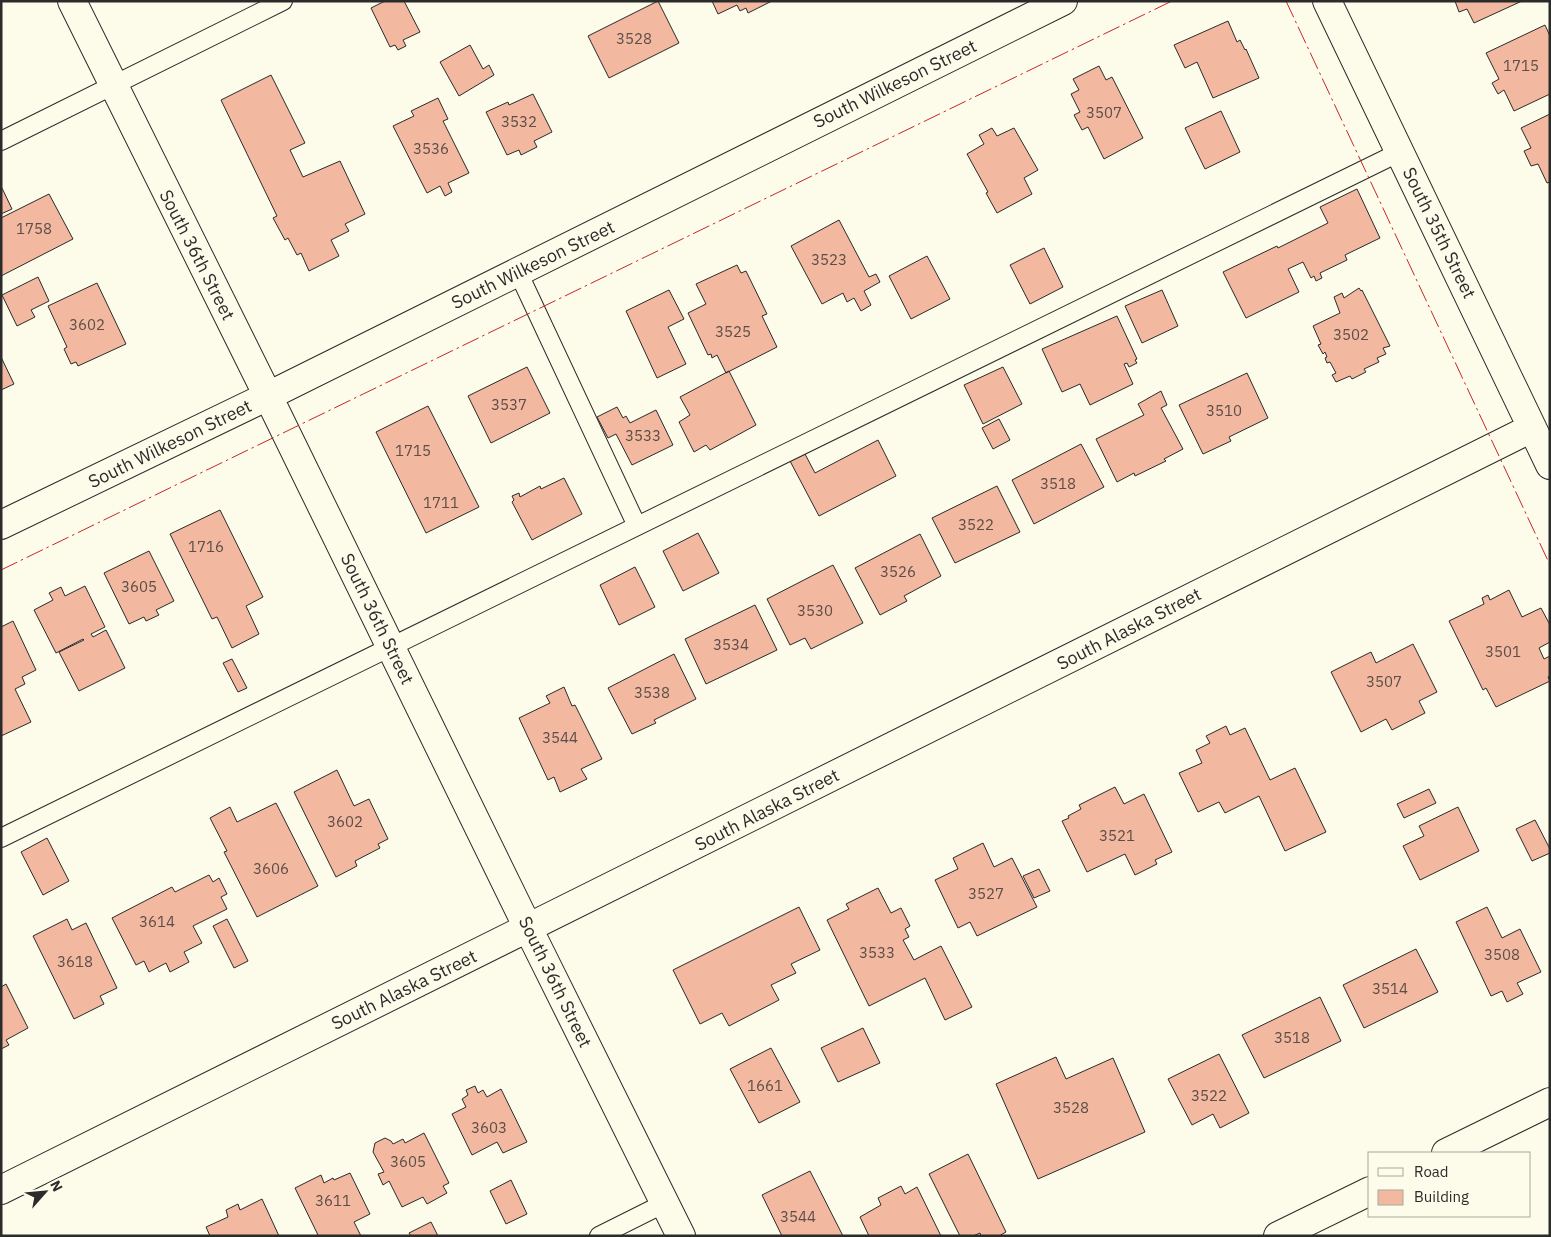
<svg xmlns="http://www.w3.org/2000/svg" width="1551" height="1237" viewBox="0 0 1551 1237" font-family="'IBM Plex Sans',sans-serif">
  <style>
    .building { fill: #f2b8a0; stroke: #2b2b2b }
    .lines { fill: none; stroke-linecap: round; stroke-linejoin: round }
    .service-casing { stroke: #2b2b2b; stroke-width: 20 }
    .minor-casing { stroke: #2b2b2b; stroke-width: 30 }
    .service { stroke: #fdfbea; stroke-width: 18 }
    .minor { stroke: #fdfbea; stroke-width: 28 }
    .power { stroke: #c62828; stroke-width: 1; stroke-dasharray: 18 4 2.5 4; stroke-linecap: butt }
    .labels { text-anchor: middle; stroke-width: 4; stroke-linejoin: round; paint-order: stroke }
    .number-label { font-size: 15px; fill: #5d4e48 }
    .street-label { font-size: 18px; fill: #2b2b2b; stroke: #fdfbea }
  </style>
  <rect width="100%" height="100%" fill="#fdfbea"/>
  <!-- building -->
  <path class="building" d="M385 1H404L420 32 403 40 406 46 398 50 395 45 390 47 371 8Z
    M658 1 679 43 609 78 588 36Z
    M712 1H772L748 13 746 8 740 11 737 5 718 14Z
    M1455 1H1522L1474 23 1467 9 1459 12Z
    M1228 21 1237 42 1240 40 1245 50 1246 49 1259 78 1213 98 1197 62 1185 68 1174 45Z
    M1545 25 1550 36V94L1514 111 1504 90 1498 94 1492 83 1499 79 1486 53Z
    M470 45 483 69 489 65 494 75 459 96 440 62Z
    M1099 66 1106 80 1112 77 1143 138 1104 159 1088 127 1082 130 1074 115 1080 112 1071 94 1079 90 1073 79Z
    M271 75 305 143 290 150 303 177 340 161 365 214 345 224 349 231 331 240 339 256 309 271 301 253 297 255 288 238 285 240 273 218 277 216 221 100Z
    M533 94 552 132 534 141 537 147 521 155 519 150 507 155 486 112 508 102 509 105Z
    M438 98 448 119 443 121 469 173 448 183 452 192 445 196 440 186 427 193 393 126 414 116 411 111Z
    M1221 111 1240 152 1205 169 1185 128Z
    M1550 114V182L1547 183 1538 164 1531 166 1524 151 1531 148 1521 128Z
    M992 128 997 136 1014 128 1038 170 1024 178 1032 194 997 213 986 193 988 192 967 154 984 144 979 135Z
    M1 186 12 209 1 214Z
    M1357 189 1380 238 1345 255 1347 260 1320 273 1322 278 1316 281 1314 276 1311 278 1303 262 1288 269 1299 292 1246 318 1223 272 1277 246 1278 248 1328 223 1320 207Z
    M49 194 73 239 1 276V218Z
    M839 220 869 277 876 274 880 282 864 291 871 305 861 311 854 298 847 302 843 293 822 304 791 246Z
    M1044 248 1063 287 1030 304 1010 265Z
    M927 256 950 299 911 319 889 276Z
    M737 265 741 273 746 271 767 314 762 316 777 347 726 373 717 355 712 358 711 354 708 355 688 313 706 304 696 284Z
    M38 277 49 301 31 310 35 317 17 326 2 295Z
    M97 283 126 344 78 366 76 362 71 364 64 349 67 347 48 306Z
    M1359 288 1361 291 1362 290 1390 346 1383 348 1386 354 1377 358 1379 362 1364 369 1366 372 1352 379 1350 376 1336 382 1332 375 1336 373 1330 362 1327 363 1325 358 1327 357 1325 352 1323 354 1318 345 1321 344 1313 326 1340 313 1334 297 1342 293 1344 298Z
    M669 290 684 319 668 327 686 364 657 378 626 311Z
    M1162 290 1178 326 1142 343 1125 306Z
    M1117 316 1137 359 1135 360 1137 363 1129 367 1127 363 1124 364 1133 384 1090 405 1080 384 1062 392 1042 349Z
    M1 357 14 384 1 390Z
    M527 367 550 413 491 443 468 396Z
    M1003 367 1022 404 983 424 964 385Z
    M729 371 756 425 710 450 706 445 694 452 679 422 690 415 680 397Z
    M1247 373 1268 418 1229 437 1231 441 1203 454 1179 405Z
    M1161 391 1167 405 1161 408 1183 449 1164 459 1166 461 1135 476 1134 473 1117 482 1096 439 1144 415 1138 404Z
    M428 406 479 507 426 533 376 432Z
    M617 407 623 418 626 416 630 423 656 410 673 445 632 465 616 434 608 438 597 417Z
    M999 419 1010 440 993 449 982 428Z
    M878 440 896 476 819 516 790 461 805 454 815 473Z
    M1081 444 1104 487 1034 524 1012 480Z
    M564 478 582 514 532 540 512 502 514 500 512 496 519 493 520 497 540 486 541 489Z
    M997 486 1020 532 955 563 932 518Z
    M220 510 263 597 246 606 259 634 232 648 217 617 212 619 170 534Z
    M698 533 719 573 683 591 663 551Z
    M920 534 941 576 904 596 907 601 880 615 855 568Z
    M149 551 174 601 156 610 159 615 146 621 144 617 129 624 104 573Z
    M833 565 863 623 811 649 805 638 790 645 767 599Z
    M635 567 655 607 619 625 600 585Z
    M85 586 105 627 91 634 93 637 106 630 125 668 79 691 59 652 84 640 83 639 56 653 34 610 53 600 49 593 61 587 65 596Z
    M1509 590 1522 617 1541 608 1550 625V642L1539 648 1544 659 1550 656V676L1548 677 1550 681 1496 707 1486 688 1483 690 1449 621 1484 604 1482 598 1488 595 1490 600Z
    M755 605 777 650 706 684 685 639Z
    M13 621 36 670 22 677 25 684 15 689 31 722 1 736V627Z
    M1413 644 1437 692 1419 701 1425 713 1392 730 1386 719 1361 732 1331 672 1371 652 1376 663Z
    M674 654 696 699 654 720 656 723 632 734 608 688Z
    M232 659 247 688 238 692 223 663Z
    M564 687 572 706 575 705 602 759 581 769 587 779 560 792 554 777 548 780 519 718 550 703 546 696Z
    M1226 726 1230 735 1245 728 1270 780 1295 768 1326 832 1285 851 1259 796 1225 813 1219 802 1198 812 1179 773 1202 763 1196 750 1210 743 1206 736Z
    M337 770 354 806 369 799 388 839 378 844 380 848 355 861 357 866 336 877 294 792Z
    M1115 787 1124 804 1144 794 1172 852 1155 860 1157 864 1135 875 1125 854 1087 872 1062 821 1069 818 1068 816 1081 809 1079 805Z
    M1429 789 1436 803 1404 818 1397 804Z
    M276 803 318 886 257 917 224 852 227 851 210 818 230 807 237 822Z
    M1458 807 1479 851 1420 880 1403 846 1424 836 1419 826Z
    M1535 820 1550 849V853L1532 861 1516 829Z
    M47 838 69 881 43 895 21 852Z
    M983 843 994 867 1012 858 1037 907 977 936 970 922 958 928 935 880 958 869 953 858Z
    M1039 869 1050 891 1034 898 1023 876Z
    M209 875 213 882 219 878 227 894 221 897 227 909 193 926 202 943 184 952 189 962 170 972 166 963 149 972 144 961 136 965 112 918 172 887 175 892Z
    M878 888 891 913 901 908 910 926 905 929 909 937 903 940 914 960 941 946 972 1007 945 1020 925 978 869 1006 827 920 849 909 846 904Z
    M799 907 820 950 791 964 796 973 771 985 779 1000 729 1026 722 1013 700 1024 673 970Z
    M1487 907 1502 938 1520 929 1541 972 1517 983 1523 994 1507 1002 1502 991 1491 996 1456 922Z
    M67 919 72 930 86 923 117 988 100 996 104 1004 74 1019 33 936Z
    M227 919 248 961 234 968 213 926Z
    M1416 949 1438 992 1364 1028 1343 985Z
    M6 984 28 1028 6 1040 9 1045 1 1049V987Z
    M1320 997 1341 1041 1264 1078 1242 1035Z
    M863 1028 880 1063 838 1082 821 1048Z
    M771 1048 800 1102 759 1123 730 1069Z
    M1219 1054 1249 1113 1220 1128 1213 1114 1192 1125 1168 1079Z
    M1056 1057 1066 1079 1113 1058 1145 1132 1038 1179 996 1084Z
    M475 1086 478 1093 483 1090 487 1097 501 1089 527 1142 503 1153 497 1142 472 1155 452 1114 466 1107 462 1099 468 1095 466 1090Z
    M424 1133 449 1183 443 1186 447 1193 427 1204 423 1197 402 1207 389 1181 383 1185 378 1174 384 1172 373 1152 375 1143 385 1138 391 1141 393 1144 403 1139 405 1143Z
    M968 1154 1006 1232 999 1236H981L980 1233 973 1236H960L929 1174Z
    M810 1171 843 1236H782L762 1195Z
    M350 1173 370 1214 354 1222 361 1236H316L318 1235 295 1188 321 1175 324 1183 333 1178 334 1180Z
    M511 1180 527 1214 506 1224 490 1191Z
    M901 1186 905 1194 917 1187 941 1236H869L860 1217 881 1205 878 1198Z
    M262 1199 279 1236H210L206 1227 228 1217 226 1210 238 1204 240 1210Z
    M431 1222 438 1236H411L409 1233Z"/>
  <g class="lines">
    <defs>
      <path id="service" d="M1 141 283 1
        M518 272 637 526
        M1 838 1400 152
        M599 1236 665 1203"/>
      <path id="minor" d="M72 1 268 396 528 928 681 1236
        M1327 1 1550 465
        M1 525 268 396 1063 1
        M1446 1153 1550 1102
        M1 1190 1532 428
        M1278 1236 1370 1191"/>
    </defs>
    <!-- service casing -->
    <use href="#service" class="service-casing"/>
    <!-- minor casing -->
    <use href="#minor" class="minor-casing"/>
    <!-- service -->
    <use href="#service" class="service"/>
    <!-- minor -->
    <use href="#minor" class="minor"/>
    <!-- power -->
    <path class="power" d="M1286 1 1550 565
      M1 570 1172 1"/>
  </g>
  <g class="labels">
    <!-- number labels -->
    <g class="number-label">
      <text x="634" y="44">3528</text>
      <text x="1521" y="71">1715</text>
      <text x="1104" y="118">3507</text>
      <text x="519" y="127">3532</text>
      <text x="431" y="154">3536</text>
      <text x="34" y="234">1758</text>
      <text x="829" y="265">3523</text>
      <text x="87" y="330">3602</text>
      <text x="733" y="337">3525</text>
      <text x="1351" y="340">3502</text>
      <text x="509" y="410">3537</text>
      <text x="1224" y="416">3510</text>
      <text x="643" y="441">3533</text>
      <text x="413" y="456">1715</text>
      <text x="1058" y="489">3518</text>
      <text x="441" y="508">1711</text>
      <text x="976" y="530">3522</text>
      <text x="206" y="552">1716</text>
      <text x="898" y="577">3526</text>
      <text x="139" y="592">3605</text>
      <text x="815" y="616">3530</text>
      <text x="731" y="650">3534</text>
      <text x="1503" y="657">3501</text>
      <text x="1384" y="687">3507</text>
      <text x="652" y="698">3538</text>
      <text x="560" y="743">3544</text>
      <text x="345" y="827">3602</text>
      <text x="1117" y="841">3521</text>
      <text x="271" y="874">3606</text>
      <text x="986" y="899">3527</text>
      <text x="157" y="927">3614</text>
      <text x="877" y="958">3533</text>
      <text x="1502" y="960">3508</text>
      <text x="75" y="967">3618</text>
      <text x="1390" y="994">3514</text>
      <text x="1292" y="1043">3518</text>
      <text x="765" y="1091">1661</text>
      <text x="1209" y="1101">3522</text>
      <text x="1071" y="1113">3528</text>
      <text x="489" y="1133">3603</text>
      <text x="408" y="1167">3605</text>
      <text x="333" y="1206">3611</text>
      <text x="798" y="1222">3544</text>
    </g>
    <!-- street labels -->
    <g class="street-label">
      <text transform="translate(895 84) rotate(-26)" y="6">South Wilkeson Street</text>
      <text transform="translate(1439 233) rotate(64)" y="6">South 35th Street</text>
      <text transform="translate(197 255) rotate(63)" y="6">South 36th Street</text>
      <text transform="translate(533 265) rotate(-26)" y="6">South Wilkeson Street</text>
      <text transform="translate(170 444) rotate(-26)" y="6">South Wilkeson Street</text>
      <text transform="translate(377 619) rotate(64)" y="6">South 36th Street</text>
      <text transform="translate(1129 629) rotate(-27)" y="6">South Alaska Street</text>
      <text transform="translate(767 810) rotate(-27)" y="6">South Alaska Street</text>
      <text transform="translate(555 982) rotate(64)" y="6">South 36th Street</text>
      <text transform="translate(404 990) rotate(-26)" y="6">South Alaska Street</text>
    </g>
  </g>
  <!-- border -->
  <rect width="1551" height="1237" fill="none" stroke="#2b2b2b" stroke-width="5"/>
  <!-- legend -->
  <rect x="1368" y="1152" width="162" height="65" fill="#fdfbea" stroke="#a9a89e"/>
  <rect x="1378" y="1168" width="25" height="8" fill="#fdfbea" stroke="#a9a89e"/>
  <text x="1414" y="1177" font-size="15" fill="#2b2b2b">Road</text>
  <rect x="1378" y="1190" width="25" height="15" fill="#f2b8a0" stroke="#a9a89e"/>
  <text x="1414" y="1202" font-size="15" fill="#2b2b2b">Building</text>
  <!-- north arrow -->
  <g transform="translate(45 1192) rotate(63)" stroke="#fdfbea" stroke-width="4" paint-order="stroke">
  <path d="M0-4L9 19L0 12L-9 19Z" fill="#2b2b2b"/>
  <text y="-8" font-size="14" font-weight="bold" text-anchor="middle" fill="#2b2b2b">N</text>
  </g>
</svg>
